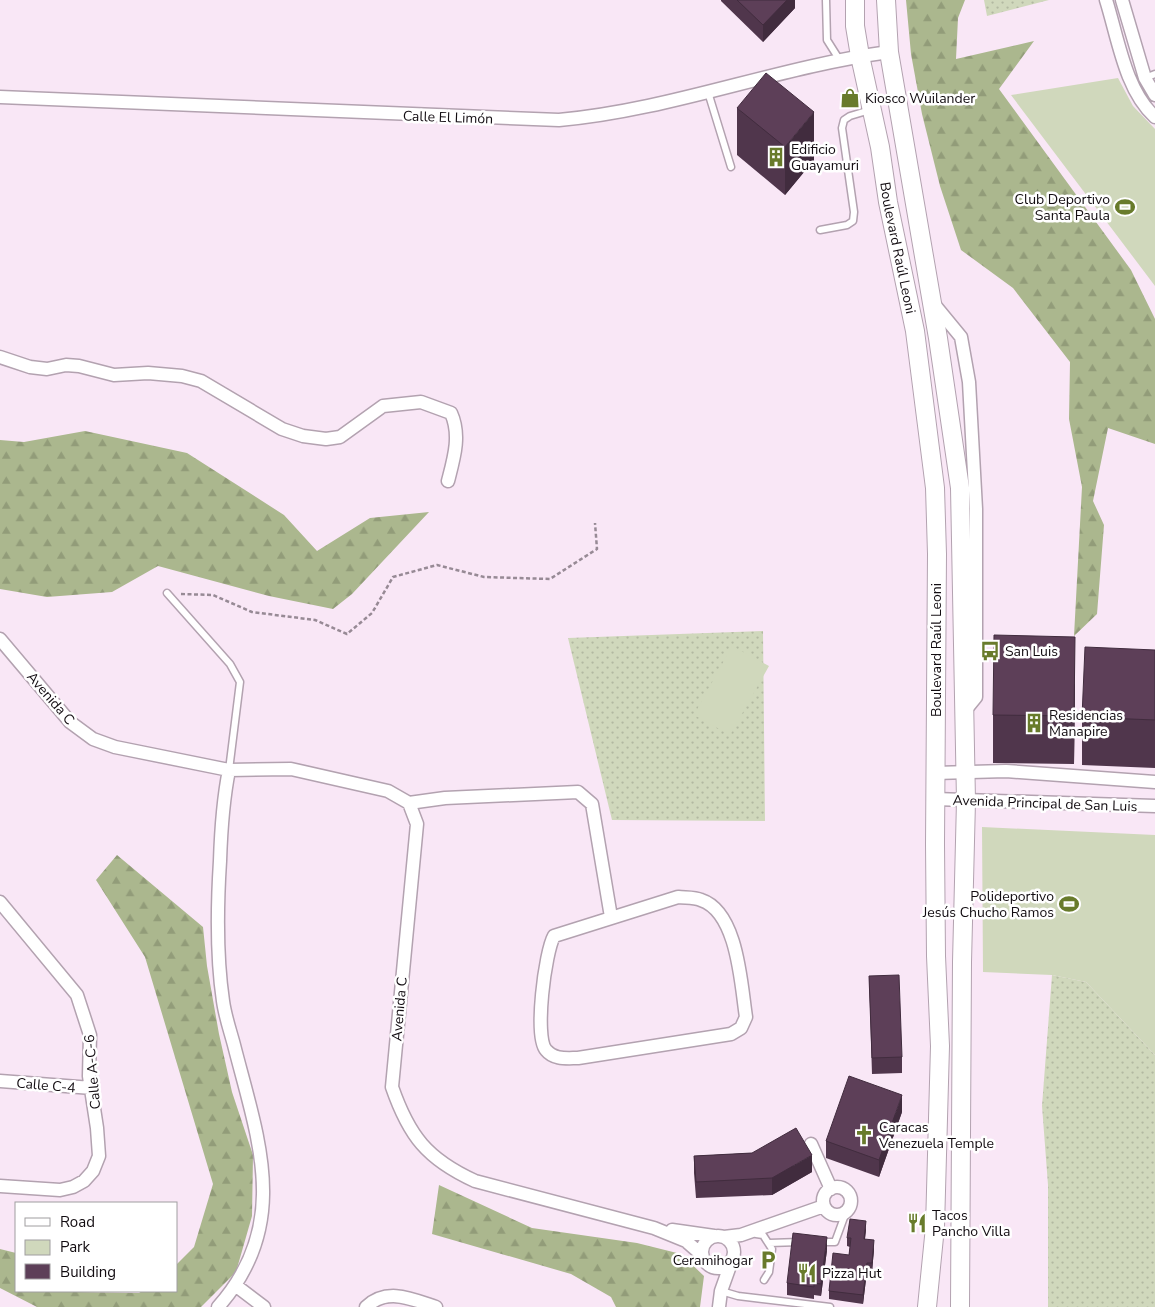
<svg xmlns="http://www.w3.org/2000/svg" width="1155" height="1307" viewBox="0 0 1155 1307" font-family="'Nunito Sans',sans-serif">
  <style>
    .green { fill: url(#green-dots) }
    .forest { fill: url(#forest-firs) }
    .pitch { fill: #d0d8bc }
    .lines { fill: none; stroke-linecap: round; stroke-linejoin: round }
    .service-casing { stroke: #b3a2b0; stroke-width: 9 }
    .minor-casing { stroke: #b3a2b0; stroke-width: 15 }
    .secondary-casing { stroke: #b3a2b0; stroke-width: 20 }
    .path { stroke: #978a95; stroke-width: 2.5; stroke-dasharray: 4 2.5; stroke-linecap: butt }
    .service { stroke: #fff; stroke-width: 6 }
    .minor { stroke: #fff; stroke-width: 12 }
    .secondary { stroke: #fff; stroke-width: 18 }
    .wall { fill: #50364c }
    .shaded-wall { fill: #412c3e }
    .building { fill: #5d3f58; stroke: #412c3e }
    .labels { text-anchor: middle; stroke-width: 5; stroke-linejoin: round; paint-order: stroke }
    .poi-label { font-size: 14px; fill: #120c11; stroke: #fff; text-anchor: start }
    .street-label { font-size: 14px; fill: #120c11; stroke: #fff }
  </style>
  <defs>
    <pattern id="green-dots" width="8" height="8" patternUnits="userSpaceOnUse" patternTransform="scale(1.25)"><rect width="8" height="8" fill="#d0d8bc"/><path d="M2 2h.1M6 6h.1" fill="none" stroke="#b2b8a1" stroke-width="1.8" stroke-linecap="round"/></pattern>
    <pattern id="forest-firs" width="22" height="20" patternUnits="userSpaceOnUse" patternTransform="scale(1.25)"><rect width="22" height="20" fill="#abb78e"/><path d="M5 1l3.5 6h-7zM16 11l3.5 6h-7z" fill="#929c79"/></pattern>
  </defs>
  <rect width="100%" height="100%" fill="#f9e7f6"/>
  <!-- green -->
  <path class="green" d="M984 0H1049L987 16Z
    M763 631 765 821 612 820 568 638Z
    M1052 975 1086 982 1155 1055V1307H1048V1185L1042 1106Z"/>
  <!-- forest -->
  <path class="forest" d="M906 0H965L958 18 956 59 1034 41 999 89 1131 270 1155 319V444L1108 428 1093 501 1104 525 1097 614 1074 636 1082 487 1069 419 1070 362 1013 288 961 250 940 186 922 114 911 54Z
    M85 431 187 453 284 515 317 551 370 518 429 512 352 594 333 609 269 596 158 566 112 592 47 597 0 589V440L24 442Z
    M117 855 203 927 207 966 219 1034 232 1092 253 1155 252 1216 236 1272 201 1307H37L0 1288V1249L16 1253V1291L139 1293 142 1291H176V1265L194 1247 213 1184 145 957 96 880Z
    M439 1185 532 1228 637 1243 681 1254 704 1276 700 1307H616L611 1297 571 1274 432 1234Z"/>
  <!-- pitch -->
  <path class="pitch" d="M1118 78 1133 106 1155 129V286L1011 95Z
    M732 646 769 666 730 735 694 715Z
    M982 827 1155 835V1055L1086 982 1052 975 983 972Z"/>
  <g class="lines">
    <defs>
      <path id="service" d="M826 0 827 40 839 59
        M1145 78 1155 74
        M708 92 731 167
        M820 230 847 225 853 221 854 212 842 128 844 120 850 116 870 110
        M167 593 230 664 240 682 229 770
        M756 1234 763 1235 772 1249 769 1272 764 1280
        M820 1242H835L846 1212
        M769 1243 800 1242
        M721 1291 738 1296 830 1307"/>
      <path id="minor" d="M1106 0C1118 38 1125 90 1155 117
        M1122 0 1145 78 1155 95
        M0 97 559 120C671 110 777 67 889 52
        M933 303 961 337 969 382 976 509V697L963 713
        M0 357 30 367 47 369 66 365 79 366 114 375 148 373 182 376 201 381 282 429 303 436 326 439 340 437 383 406 421 402 451 413C461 435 454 458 448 481
        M0 639 70 722 93 739 115 747 229 770
        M935 773 1006 771 1155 782
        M935 799 1155 806
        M409 803 445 798 578 792 592 804 611 917
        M678 897C685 898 694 897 701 900 738 912 741 985 746 1017L741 1028 731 1034 578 1058C567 1058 554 1060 546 1050 534 1037 545 952 554 936Z
        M0 902 77 995 90 1035 89 1076 97 1128 99 1156 93 1171 84 1181 73 1187 60 1190 0 1186
        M0 1081 92 1088
        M811 1144 831 1189
        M823 1201a14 14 0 1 1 28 0a14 14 0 1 1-28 0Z
        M672 1230 714 1236
        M702 1252a16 16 0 1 1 32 0a16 16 0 1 1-32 0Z
        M724 1237 741 1235 824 1206
        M235 1285 264 1307
        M218 1307C292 1224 258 1139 234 1045 230 1030 225 1016 223 1001 216 954 217 908 220 861 221 830 223 800 229 770L291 769 388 791 409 803 417 824 392 1087C409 1136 427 1159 475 1181L654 1228 686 1241 702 1255
        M366 1307C387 1287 412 1299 436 1307
        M719 1307 721 1291 731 1263"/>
      <g id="secondary">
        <path id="s1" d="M855 0V26L860 56 880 147 888 202 915 331 935 488 937 554 935 844 936 956 940 1046 935 1227 927 1307"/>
        <path d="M886 0 889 52 938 338 960 488 966 801 962 962 960 1307"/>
      </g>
    </defs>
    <!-- service casing -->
    <use href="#service" class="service-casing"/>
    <!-- minor casing -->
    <use href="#minor" class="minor-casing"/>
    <!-- secondary casing -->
    <use href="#secondary" class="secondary-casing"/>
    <!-- path -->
    <path class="path" d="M181 594 213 595 252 612 315 620 347 634 372 613 393 577 437 565 484 577 550 579 597 549 595 523"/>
    <!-- service -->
    <use href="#service" class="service"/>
    <!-- minor -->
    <use href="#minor" class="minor"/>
    <!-- secondary -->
    <use href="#secondary" class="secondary"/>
  </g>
  <!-- wall -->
  <path class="wall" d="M721 0H795V8L763 42 721 1Z
    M737 108 814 160 785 195 737 155Z
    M1155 650V768L1082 765V717Z
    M1075 684 1074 764 993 763V715Z
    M869 976 902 1057V1073L872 1074Z
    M902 1112 879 1177 826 1158V1141Z
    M752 1153 812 1172 772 1195 696 1198 694 1173V1156Z
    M866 1229 865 1239 874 1249 872 1272 867 1271 863 1304 829 1299V1291L849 1255 850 1247 847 1246V1238Z
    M827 1250 821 1296 814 1295V1299L787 1295V1283Z"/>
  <!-- shaded-wall -->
  <path class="shaded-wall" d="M787 0H795V8L763 42V25Z
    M814 112V160L785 195V147Z
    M1075 637V684L1074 764V716Z
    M902 1095V1112L879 1177V1160Z
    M812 1155V1172L772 1195V1178Z
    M866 1221V1229L864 1247V1239Z
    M827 1237V1250L821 1296V1284Z
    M874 1240V1249L872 1272V1263Z
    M867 1263V1271L863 1304V1295Z"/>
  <!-- building -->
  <path class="building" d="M737 0H787L763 25Z
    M766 73 814 112 785 147 737 108Z
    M994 635 1075 637 1074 716 993 715Z
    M1085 647 1155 650V720L1082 717Z
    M899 975 902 1057 872 1058 869 976Z
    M849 1076 902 1095 879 1160 826 1141Z
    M796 1128 812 1155 772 1178 696 1182 694 1156 752 1153Z
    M850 1219 866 1221 864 1239 874 1240 872 1263H867L863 1295 829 1291 833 1253 849 1255 851 1238H847Z
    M793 1233 827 1237 821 1284 814 1283V1287L787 1283Z"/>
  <!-- icons -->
  <defs>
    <symbol id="shop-bare" viewBox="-9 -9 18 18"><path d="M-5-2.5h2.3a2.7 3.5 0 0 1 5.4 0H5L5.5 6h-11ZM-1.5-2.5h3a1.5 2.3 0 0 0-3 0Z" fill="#687b2b" stroke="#fff" stroke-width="2.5" paint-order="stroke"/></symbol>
    <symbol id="building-bare" viewBox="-9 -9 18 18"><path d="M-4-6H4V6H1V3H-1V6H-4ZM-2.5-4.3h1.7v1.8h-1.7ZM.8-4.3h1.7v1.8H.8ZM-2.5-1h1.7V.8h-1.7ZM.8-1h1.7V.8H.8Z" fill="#687b2b" stroke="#fff" stroke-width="2.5" paint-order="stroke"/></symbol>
    <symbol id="stadium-bare" viewBox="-9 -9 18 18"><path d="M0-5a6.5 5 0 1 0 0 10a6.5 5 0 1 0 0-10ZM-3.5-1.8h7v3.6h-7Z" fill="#687b2b" stroke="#fff" stroke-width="2.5" paint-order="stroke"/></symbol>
    <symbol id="bus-bare" viewBox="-9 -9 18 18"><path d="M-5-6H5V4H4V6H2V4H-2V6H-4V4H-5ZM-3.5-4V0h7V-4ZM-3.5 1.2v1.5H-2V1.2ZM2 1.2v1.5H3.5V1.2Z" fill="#687b2b" stroke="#fff" stroke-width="2.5" paint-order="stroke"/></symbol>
    <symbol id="church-bare" viewBox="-9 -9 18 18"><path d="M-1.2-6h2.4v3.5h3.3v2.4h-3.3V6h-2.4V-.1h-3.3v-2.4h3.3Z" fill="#687b2b" stroke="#fff" stroke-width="2.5" paint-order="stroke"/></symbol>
    <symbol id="restaurant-bare" viewBox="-9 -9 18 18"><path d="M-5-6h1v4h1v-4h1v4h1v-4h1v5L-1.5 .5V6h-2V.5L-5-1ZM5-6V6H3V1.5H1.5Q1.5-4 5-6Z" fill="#687b2b" stroke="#fff" stroke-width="2.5" paint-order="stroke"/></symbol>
    <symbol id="parking-bare" viewBox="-9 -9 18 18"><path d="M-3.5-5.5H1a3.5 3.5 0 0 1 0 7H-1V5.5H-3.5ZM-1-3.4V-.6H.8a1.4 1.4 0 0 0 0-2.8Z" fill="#687b2b" stroke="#fff" stroke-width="2.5" paint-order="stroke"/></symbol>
  </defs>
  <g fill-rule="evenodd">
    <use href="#shop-bare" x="836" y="84" width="28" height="28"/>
    <use href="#building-bare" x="762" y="143" width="28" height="28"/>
    <use href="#stadium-bare" x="1111" y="193" width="28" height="28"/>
    <use href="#bus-bare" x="976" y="637" width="28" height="28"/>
    <use href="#building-bare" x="1020" y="709" width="28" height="28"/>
    <use href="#stadium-bare" x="1055" y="890" width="28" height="28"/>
    <use href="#church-bare" x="850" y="1121" width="28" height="28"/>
    <use href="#restaurant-bare" x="903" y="1209" width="28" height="28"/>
    <use href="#parking-bare" x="754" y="1246" width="28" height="28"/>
    <use href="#restaurant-bare" x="793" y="1259" width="28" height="28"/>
  </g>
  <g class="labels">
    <!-- poi labels -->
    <g class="poi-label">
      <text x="865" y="103">Kiosco Wuilander</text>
      <text x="791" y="154">Edificio<tspan x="791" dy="16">Guayamuri</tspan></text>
      <text x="1110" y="204" text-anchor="end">Club Deportivo<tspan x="1110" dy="16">Santa Paula</tspan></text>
      <text x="1005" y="656">San Luis</text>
      <text x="1049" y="720">Residencias<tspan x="1049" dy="16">Manapire</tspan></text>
      <text x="1054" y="901" text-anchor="end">Polideportivo<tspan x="1054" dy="16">Jesús Chucho Ramos</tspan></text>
      <text x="879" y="1132">Caracas<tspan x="879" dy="16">Venezuela Temple</tspan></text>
      <text x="932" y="1220">Tacos<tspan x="932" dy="16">Pancho Villa</tspan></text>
      <text x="753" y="1265" text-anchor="end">Ceramihogar</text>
      <text x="822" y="1278">Pizza Hut</text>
    </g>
    <!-- street labels -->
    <g class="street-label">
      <text transform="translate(448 117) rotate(2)" y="5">Calle El Limón</text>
      <text dy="5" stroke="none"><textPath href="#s1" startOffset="252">Boulevard Raúl Leoni</textPath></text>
      <text transform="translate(936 650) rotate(-90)" y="5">Boulevard Raúl Leoni</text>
      <text transform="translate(51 698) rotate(49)" y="5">Avenida C</text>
      <text transform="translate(1045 803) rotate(2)" y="5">Avenida Principal de San Luis</text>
      <text transform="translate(399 1009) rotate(-85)" y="5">Avenida C</text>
      <text transform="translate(92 1072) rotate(-95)" y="5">Calle A-C-6</text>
      <text transform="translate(46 1085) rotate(5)" y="5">Calle C-4</text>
    </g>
  </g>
  <!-- legend -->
  <rect x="15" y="1202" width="162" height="90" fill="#ffffff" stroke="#a09ea0"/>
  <rect x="25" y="1218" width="25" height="8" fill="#ffffff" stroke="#a09ea0"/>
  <text x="60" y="1227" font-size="15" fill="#120c11">Road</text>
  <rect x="25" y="1240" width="25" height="15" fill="#d0d8bc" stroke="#a09ea0"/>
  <text x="60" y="1252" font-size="15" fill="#120c11">Park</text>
  <rect x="25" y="1264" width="25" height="15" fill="#5d3f58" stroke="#a09ea0"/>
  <text x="60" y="1277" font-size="15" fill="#120c11">Building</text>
</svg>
